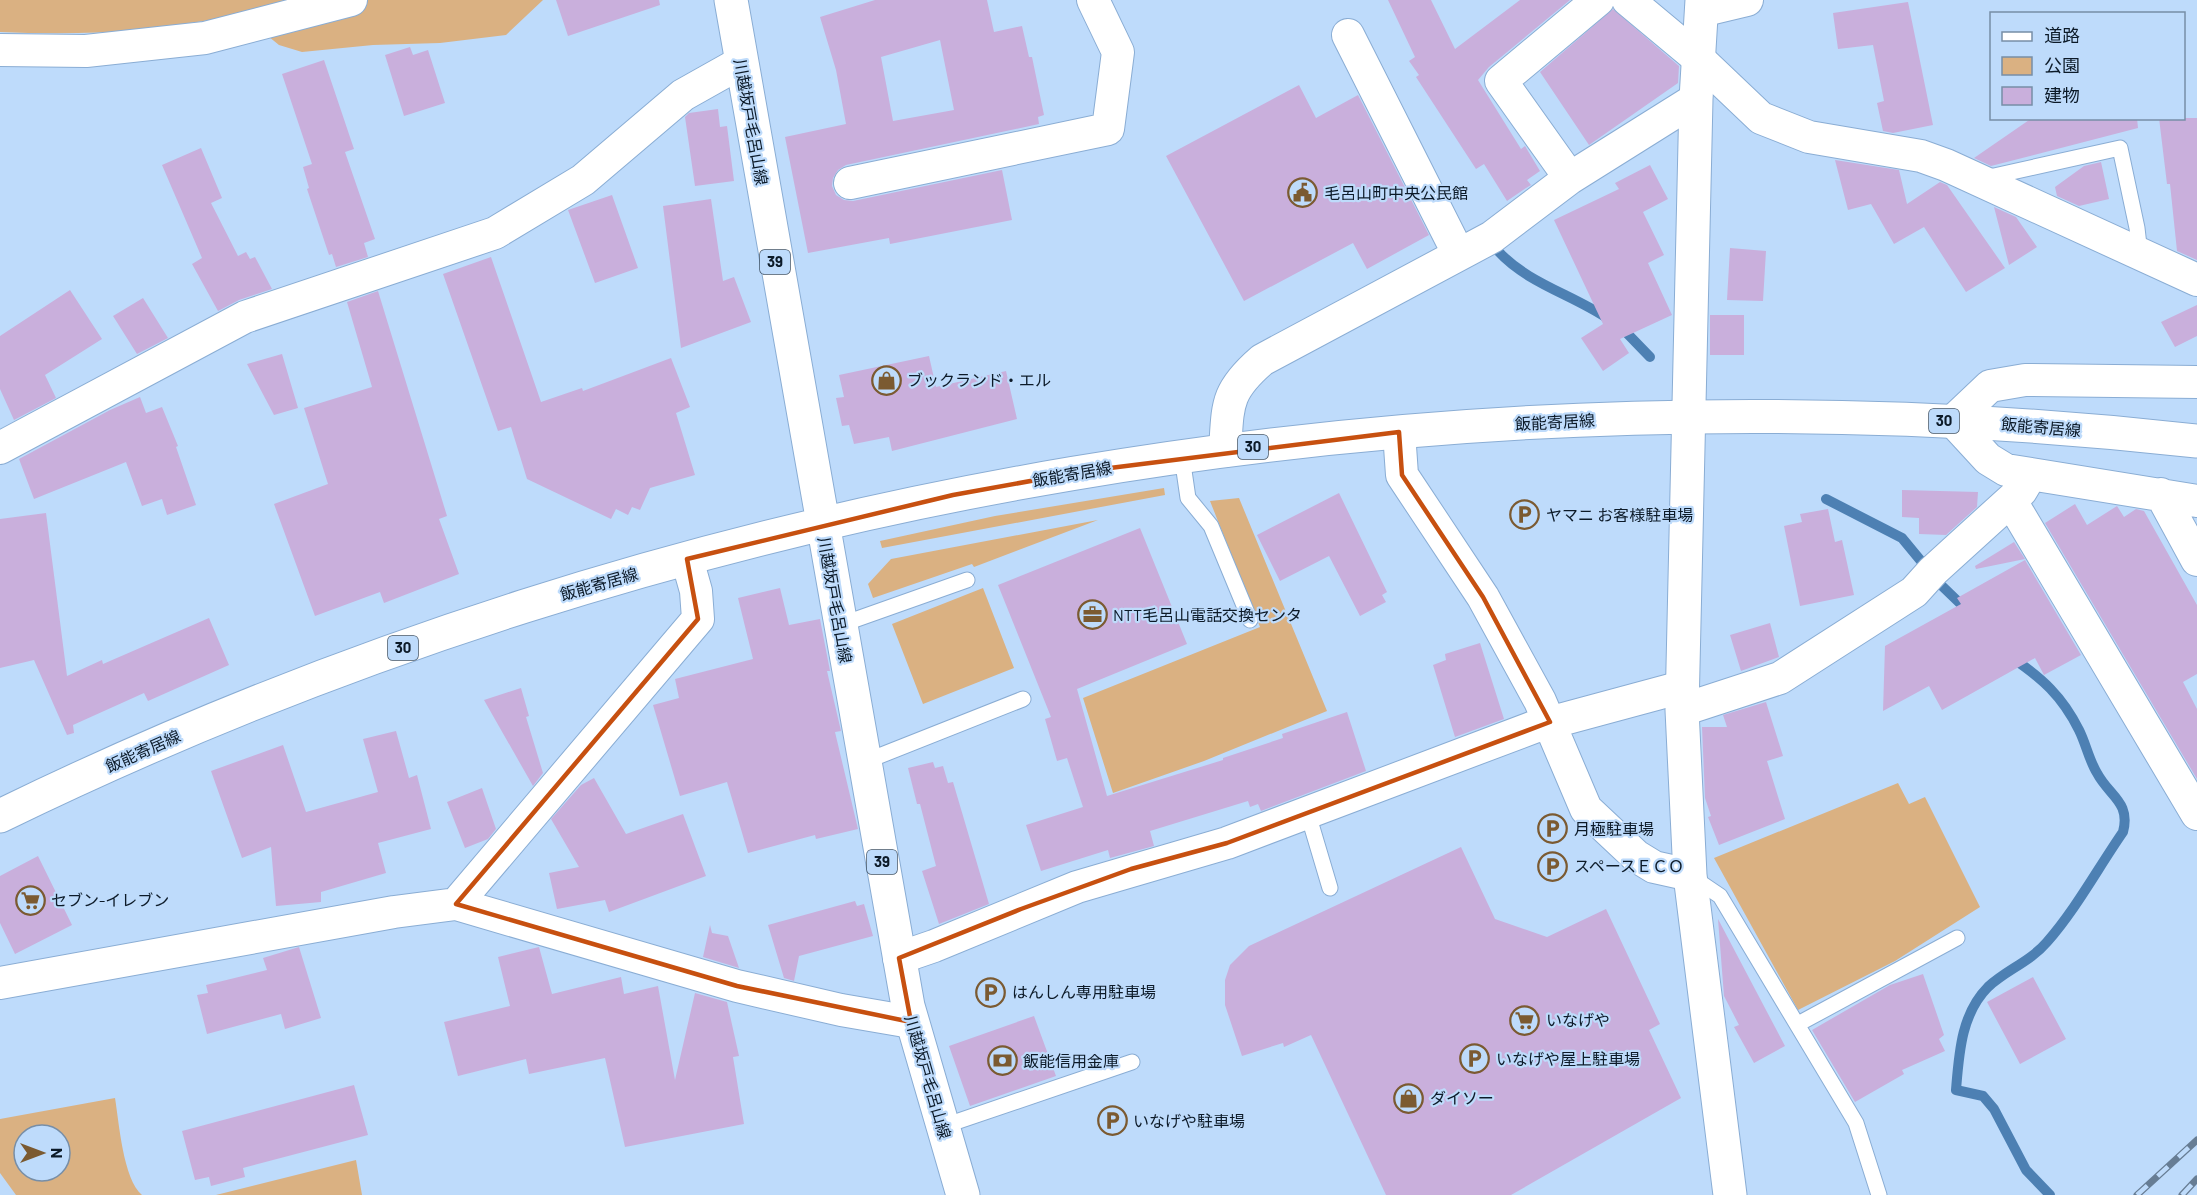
<svg xmlns="http://www.w3.org/2000/svg" width="2197" height="1195" viewBox="0 0 2197 1195" font-family="Barlow,'Noto Sans JP',sans-serif">
  <style>
    .green { fill: #dab182; fill-rule: evenodd }
    .lines { fill: none; stroke-linecap: round; stroke-linejoin: round }
    .stream { stroke: #4d80b3; stroke-width: 10 }
    .building { fill: #c9afdc; fill-rule: evenodd }
    .lane-casing { stroke: #8aadd4; stroke-width: 17 }
    .street-casing { stroke: #8aadd4; stroke-width: 34 }
    .secondary-casing { stroke: #8aadd4; stroke-width: 35 }
    .primary-casing { stroke: #8aadd4; stroke-width: 35 }
    .lane { stroke: #fff; stroke-width: 15 }
    .street { stroke: #fff; stroke-width: 32 }
    .secondary { stroke: #fff; stroke-width: 33 }
    .primary { stroke: #fff; stroke-width: 33 }
    .rail-casing { stroke: #677d94; stroke-width: 7 }
    .rail { stroke: #bedbfb; stroke-width: 4.5; stroke-dasharray: 14; stroke-linecap: butt }
    .marked { fill: none; stroke: #c75010; stroke-width: 4.5; stroke-linejoin: round }
    .labels { text-anchor: middle; stroke-width: 4.5; stroke-linejoin: round; paint-order: stroke }
    .shield { fill: #bedbfb; stroke: #415467; stroke-width: 1.5 }
    .shield-label { font-size: 15px; font-weight: bold; fill: #0c1a28 }
    .street-label { font-size: 16px; fill: #0c1a28; stroke: #bedbfb }
    .poi-label { font-size: 16px; fill: #0c1a28; stroke: #bedbfb; text-anchor: start }
  </style>
  <rect width="100%" height="100%" fill="#bedbfb"/>
  <!-- green -->
  <path class="green" d="M0 0H543L506 35 440 43 373 45 302 52 279 45 243 16C208 19 173 27 138 30 92 34 46 34 0 32Z
    M1164 488 1165 495 882 548 880 541 995 516Z
    M1239 498 1327 711 1204 761 1113 793 1083 698 1260 627 1210 501Z
    M1098 520 974 567 972 564 873 598 868 584 891 559Z
    M983 588 1014 668 923 704 892 624Z
    M1898 783 1909 804 1925 797 1980 907 1895 961 1798 1010 1714 858Z
    M115 1098C119 1122 123 1179 142 1195H16L0 1173V1119ZM24 1135H60V1171H24Z
    M356 1160 362 1195H216Z"/>
  <g class="lines">
    <!-- stream -->
    <path class="stream" d="M1498 251C1527 283 1571 294 1607 318
      M1620 326 1650 357
      M1826 499 1902 538 1921 561
      M1942 586 1970 613
      M2011 657C2042 678 2062 696 2079 730 2086 744 2089 760 2097 773 2109 796 2131 802 2123 832 2098 868 2076 909 2047 942 2030 962 2006 970 1988 987 1961 1014 1959 1054 1956 1090L1983 1096 1994 1109 2026 1170 2050 1195"/>
  </g>
  <!-- building -->
  <path class="building" d="M556 0H659L660 5 568 36Z
    M875 0H987L994 32 1022 26 1029 57H1032L1044 115 1038 117 1039 124 846 165 838 170 833 178 832 186 836 195 844 200 853 201 1002 170 1012 220 890 244 889 238 808 253 785 137 846 124 836 70 820 17ZM940 40 954 110 893 121 881 57Z
    M1388 0H1431L1455 49 1520 0H1570L1489 67 1478 80 1521 149 1525 146 1540 171 1527 180 1531 185 1526 188 1507 201 1484 164 1476 169 1416 77 1419 75 1409 61 1415 57Z
    M1908 2 1933 125 1893 133 1883 131 1877 103 1884 101 1873 45 1838 49 1833 13Z
    M1613 9 1679 66 1678 83 1589 145 1540 72Z
    M410 47 413 55 428 50 445 103 404 116 385 55Z
    M324 60 354 149 345 152 375 239 364 243 368 257 336 267 332 254 329 255 307 189 309 188 303 167 312 164 282 74Z
    M1299 85 1316 118 1358 95 1429 235 1367 269 1353 243 1244 301 1166 156Z
    M718 109 720 127 727 126 734 181 695 186 685 117 689 113Z
    M2032 118H2137L2138 128 1991 166 1974 158Z
    M2159 118H2197V260L2177 251 2170 184H2167Z
    M201 148 222 198 211 203 238 256 246 252 250 259 255 257 272 289 239 300 218 311 192 264 202 258 162 165Z
    M1835 160 1899 170 1907 204 1940 182 1947 185 2005 268 1966 292 1924 227 1894 244 1871 204 1848 210Z
    M2101 162 2109 199 2079 206 2057 196 2055 187 2084 166Z
    M1650 165 1668 199 1643 212 1664 255 1648 263 1672 315 1620 339 1629 353 1603 371 1581 338 1603 324 1554 220 1619 189 1615 183Z
    M612 195 638 268 595 283 568 210Z
    M711 199 723 281 734 277 751 322 681 348 663 206Z
    M1994 207 2016 217 2037 247 2009 265Z
    M1730 248 1766 251 1763 301 1727 300Z
    M491 257 541 402 582 388 583 391 671 358 690 407 676 413 695 475 650 488 640 510 632 507 628 515 616 509 611 519 527 479 511 427 498 431 443 274Z
    M70 290 102 339 45 375 56 398 14 420 0 389V336Z
    M378 291 447 516 439 519 459 574 384 603 380 592 315 616 274 504 328 484 304 408 372 387 347 302Z
    M143 298 168 338 137 354 113 316Z
    M2197 305V336L2175 347 2161 322Z
    M1710 315H1744V355H1710Z
    M282 354 298 408 274 415 247 364Z
    M929 356 936 387 1006 371 1017 419 892 451 889 437 854 444 849 425 842 426 836 398 844 397 839 375Z
    M140 397 146 413 162 407 178 446 176 447 196 505 167 515 162 499 142 506 126 462 34 499 19 459 110 410Z
    M1902 490 1978 492 1977 507 1946 535 1919 534V518L1902 517Z
    M1339 493 1387 592 1382 595 1386 602 1360 616 1329 556 1280 581 1257 535Z
    M2075 504 2087 525 2117 506 2124 517 2136 509 2144 511 2197 605V674L2183 682 2197 709V779L2045 523Z
    M1828 509 1835 542 1842 540 1854 595 1800 606 1784 526 1802 522 1800 514Z
    M46 513 67 676 102 660 103 664 209 618 229 665 148 701 144 693 73 725 74 733 67 735 34 660 0 668V519Z
    M1140 528 1187 644 1077 689 1107 796 1223 760V758L1283 738 1282 734 1347 712 1366 771 1261 811 1258 804 1250 807 1248 801 1150 831 1154 846 1110 858 1108 850 1041 871 1026 825 1083 807 1067 758 1057 761 1045 719 1051 717 998 585Z
    M2014 542 2025 559 1976 569 1975 566Z
    M2025 560 2081 655 2044 675 2035 658 1942 710 1929 686 1883 711 1885 646 1961 604 1957 598Z
    M780 588 789 625 820 619 830 671H827L841 731 835 732 858 829 816 839 815 835 748 853 727 782 680 796 653 705 679 698 675 679 753 659 738 598Z
    M1770 623 1779 657 1741 671 1730 635Z
    M1480 643 1504 719 1455 737 1433 665 1446 660 1445 654Z
    M521 688 529 716 526 717 543 773 533 786 484 700Z
    M1766 702 1783 756 1767 761 1785 819 1719 845 1708 817 1711 816 1705 798 1702 727H1727L1723 715Z
    M396 731 409 778 417 775 431 829 378 843 386 873 321 892V902L276 906 271 847 242 858 211 771 283 745 306 812 378 792 363 739Z
    M933 762 935 768 943 766 948 783 953 782 989 904 939 924 922 871 936 866 920 804H917L908 768Z
    M594 778 626 834 683 814 706 876 609 912 605 900 557 909 549 873 579 867 551 819 581 785Z
    M482 788 496 829 488 839 465 848 447 802Z
    M1461 847 1495 919 1547 937 1606 909 1660 1024 1649 1030 1681 1098 1511 1195H1386L1311 1035 1284 1047 1283 1043 1242 1056 1225 1005V980L1230 965 1249 946Z
    M38 856 72 925 15 954 0 923V876Z
    M855 901 857 906 864 904 873 936 799 956 794 981 784 978 768 925Z
    M1718 919 1785 1046 1754 1063 1734 1027 1739 1025 1724 996Z
    M710 925 712 933 728 936 739 968 703 957Z
    M299 947 321 1018 285 1029 281 1014 207 1034 197 995 208 993 206 985 267 970 263 958Z
    M539 947 552 994 621 977 624 994 658 986 675 1080 695 993 727 1002 739 1056 733 1057 744 1124 625 1147 605 1058 529 1074 526 1059 458 1076 444 1022 510 1006 498 957Z
    M1923 974 1944 1035 1939 1039 1945 1051 1902 1070 1904 1074 1855 1102 1812 1030 1890 985Z
    M2033 977 2066 1039 2020 1064 1987 1002Z
    M1034 1016 1056 1076 970 1106 949 1046Z
    M354 1085 368 1135 243 1168 245 1177 211 1186 209 1177 195 1180 182 1131Z"/>
  <g class="lines">
    <defs>
      <path id="lane" d="M1985 178 2120 148 2137 228 2140 254
        M1182 457 1188 498 1211 526 1250 620
        M840 625 967 580
        M864 762 1023 699
        M1308 814 1330 888
        M1692 877 1720 896 1856 1123 1879 1195
        M1798 1024 1957 938
        M941 1127 1132 1062"/>
      <path id="street" d="M1628 0 1700 60 1761 118 1809 137 1921 156 1946 165 2197 280
        M1701 11 1747 0
        M1348 35 1458 253
        M0 50 86 51 205 38 351 0
        M1570 178 1501 81 1598 0
        M850 183 1108 129 1118 52 1093 0
        M2197 382 2025 380 1990 386 1953 421 1988 459 2006 470 2197 501
        M1399 432 1402 475 1483 597 1540 701 1586 809 1636 856 1654 867 1690 875
        M0 448 245 317 495 233 583 180 683 95 740 63
        M1225 451C1228 405 1225 392 1262 360L1492 237 1570 178 1696 99
        M2161 494 2197 560
        M2011 501 2197 814
        M1682 710 1780 678 1914 592 1933 571 2021 491 2030 476
        M456 904 698 619 696 591 687 559
        M899 958 934 946 1077 887 1227 843 1534 727 1682 687
        M0 983 394 912 456 904 737 986 841 1010 911 1022"/>
      <path id="secondary" d="M1702 0 1696 99 1682 710 1690 875 1730 1195"/>
      <path id="primary" d="M731 0 908 1006 963 1195
        M0 816C676 486 1450 358 2197 441"/>
    </defs>
    <!-- lane casing -->
    <use href="#lane" class="lane-casing"/>
    <!-- street casing -->
    <use href="#street" class="street-casing"/>
    <!-- secondary casing -->
    <use href="#secondary" class="secondary-casing"/>
    <!-- primary casing -->
    <use href="#primary" class="primary-casing"/>
    <!-- lane -->
    <use href="#lane" class="lane"/>
    <!-- street -->
    <use href="#street" class="street"/>
    <!-- secondary -->
    <use href="#secondary" class="secondary"/>
    <!-- primary -->
    <use href="#primary" class="primary"/>
    <defs>
      <path id="rail" d="M2137 1195 2197 1140
        M2182 1195 2197 1179"/>
    </defs>
    <!-- rail casing -->
    <use href="#rail" class="rail-casing"/>
    <!-- rail -->
    <use href="#rail" class="rail"/>
  </g>
  <!-- marked area -->
  <path class="marked" d="M1399 432 1402 475 1483 597 1550 722 1227 843 1131 869 1021 909 899 958 911 1022 737 986 456 904 698 619 687 559 953 495 1086 471Z"/>
  <!-- icons -->
  <defs>
    <symbol id="civic-ring" viewBox="-11 -11 22 22"><circle r="9.5" fill="#bedbfb" stroke="#7b5a31" stroke-width="1.5"/><path d="M-.6-6.5H3V-4.5H.6V-3L4-1V1h2V6H-6V1h2V-1L-.6-3ZM-1.2 2.5V6h2.4V2.5Z" fill="#7b5a31"/></symbol>
    <symbol id="shop-ring" viewBox="-11 -11 22 22"><circle r="9.5" fill="#bedbfb" stroke="#7b5a31" stroke-width="1.5"/><path d="M-5-2.5h2.3a2.7 3.5 0 0 1 5.4 0H5L5.5 6h-11ZM-1.5-2.5h3a1.5 2.3 0 0 0-3 0Z" fill="#7b5a31"/></symbol>
    <symbol id="parking-ring" viewBox="-11 -11 22 22"><circle r="9.5" fill="#bedbfb" stroke="#7b5a31" stroke-width="1.5"/><path d="M-3.5-5.5H1a3.5 3.5 0 0 1 0 7H-1V5.5H-3.5ZM-1-3.4V-.6H.8a1.4 1.4 0 0 0 0-2.8Z" fill="#7b5a31"/></symbol>
    <symbol id="office-ring" viewBox="-11 -11 22 22"><circle r="9.5" fill="#bedbfb" stroke="#7b5a31" stroke-width="1.5"/><path d="M-6-3h4V-5.5h4V-3h4V5H-6ZM-1-4.5V-3h2v-1.5ZM-6 0V1H6V0Z" fill="#7b5a31"/></symbol>
    <symbol id="supermarket-ring" viewBox="-11 -11 22 22"><circle r="9.5" fill="#bedbfb" stroke="#7b5a31" stroke-width="1.5"/><path d="M-6-5.5h2.5l.6 2H6L4.5 2H-2.5L-4.4-4H-6ZM-1.5 3.2a1.3 1.3 0 1 0 .1 0ZM3 3.2a1.3 1.3 0 1 0 .1 0Z" fill="#7b5a31"/></symbol>
    <symbol id="bank-ring" viewBox="-11 -11 22 22"><circle r="9.5" fill="#bedbfb" stroke="#7b5a31" stroke-width="1.5"/><path d="M-6-4H6V4H-6ZM0-2.3a2.3 2.3 0 1 0 0 4.6a2.3 2.3 0 1 0 0-4.6Z" fill="#7b5a31"/></symbol>
  </defs>
  <g fill-rule="evenodd">
    <use href="#civic-ring" x="1286" y="176" width="33" height="33"/>
    <use href="#shop-ring" x="870" y="364" width="33" height="33"/>
    <use href="#parking-ring" x="1508" y="498" width="33" height="33"/>
    <use href="#office-ring" x="1076" y="598" width="33" height="33"/>
    <use href="#parking-ring" x="1536" y="812" width="33" height="33"/>
    <use href="#parking-ring" x="1536" y="850" width="33" height="33"/>
    <use href="#supermarket-ring" x="14" y="884" width="33" height="33"/>
    <use href="#parking-ring" x="974" y="976" width="33" height="33"/>
    <use href="#supermarket-ring" x="1508" y="1004" width="33" height="33"/>
    <use href="#parking-ring" x="1458" y="1042" width="33" height="33"/>
    <use href="#bank-ring" x="986" y="1044" width="33" height="33"/>
    <use href="#shop-ring" x="1392" y="1082" width="33" height="33"/>
    <use href="#parking-ring" x="1096" y="1104" width="33" height="33"/>
  </g>
  <g class="labels">
    <!-- shield labels -->
    <g class="shield">
      <rect x="760" y="250" width="30" height="24" rx="4.5"/>
      <rect x="1929" y="409" width="30" height="24" rx="4.5"/>
      <rect x="1238" y="435" width="30" height="24" rx="4.5"/>
      <rect x="388" y="636" width="30" height="24" rx="4.5"/>
      <rect x="867" y="850" width="30" height="24" rx="4.5"/>
    </g>
    <g class="shield-label">
      <text x="775" y="267">39</text>
      <text x="1944" y="426">30</text>
      <text x="1253" y="452">30</text>
      <text x="403" y="653">30</text>
      <text x="882" y="867">39</text>
    </g>
    <!-- street labels -->
    <g class="street-label">
      <text transform="translate(751 122) rotate(80)" y="6">川越坂戸毛呂山線</text>
      <text transform="translate(1555 422) rotate(-3)" y="6">飯能寄居線</text>
      <text transform="translate(2041 427) rotate(5)" y="6">飯能寄居線</text>
      <text transform="translate(1072 474) rotate(-10)" y="6">飯能寄居線</text>
      <text transform="translate(599 584) rotate(-16)" y="6">飯能寄居線</text>
      <text transform="translate(835 600) rotate(80)" y="6">川越坂戸毛呂山線</text>
      <text transform="translate(143 751) rotate(-24)" y="6">飯能寄居線</text>
      <text transform="translate(928 1077) rotate(74)" y="6">川越坂戸毛呂山線</text>
    </g>
    <!-- poi labels -->
    <g class="poi-label">
      <text x="1324" y="199">毛呂山町中央公民館</text>
      <text x="907" y="386">ブックランド・エル</text>
      <text x="1546" y="521">ヤマニ お客様駐車場</text>
      <text x="1113" y="621">NTT毛呂山電話交換センタ</text>
      <text x="1574" y="835">月極駐車場</text>
      <text x="1574" y="872">スペースＥＣＯ</text>
      <text x="51" y="906">セブン-イレブン</text>
      <text x="1012" y="998">はんしん専用駐車場</text>
      <text x="1546" y="1026">いなげや</text>
      <text x="1496" y="1065">いなげや屋上駐車場</text>
      <text x="1023" y="1067">飯能信用金庫</text>
      <text x="1430" y="1104">ダイソー</text>
      <text x="1133" y="1127">いなげや駐車場</text>
    </g>
  </g>
  <!-- legend -->
  <rect x="1990" y="12" width="195" height="108" fill="#bedbfb" stroke="#778ea7" stroke-width="1.5"/>
  <rect x="2002" y="32" width="30" height="9" fill="#ffffff" stroke="#778ea7" stroke-width="1.5"/>
  <text x="2044" y="42" font-size="18" fill="#0c1a28">道路</text>
  <rect x="2002" y="57" width="30" height="18" fill="#dab182" stroke="#778ea7" stroke-width="1.5"/>
  <text x="2044" y="72" font-size="18" fill="#0c1a28">公園</text>
  <rect x="2002" y="87" width="30" height="18" fill="#c9afdc" stroke="#778ea7" stroke-width="1.5"/>
  <text x="2044" y="102" font-size="18" fill="#0c1a28">建物</text>
  <!-- north arrow -->
  <g transform="translate(42 1153) rotate(90)"><circle r="28" fill="#bedbfb" stroke="#778ea7" stroke-width="1.5"/>
  <path d="M0-4.5L10 22L0 15L-10 22Z" fill="#7b5a31"/>
  <text y="-9" font-size="16" font-weight="bold" text-anchor="middle" fill="#0c1a28">N</text>
  </g>
</svg>
